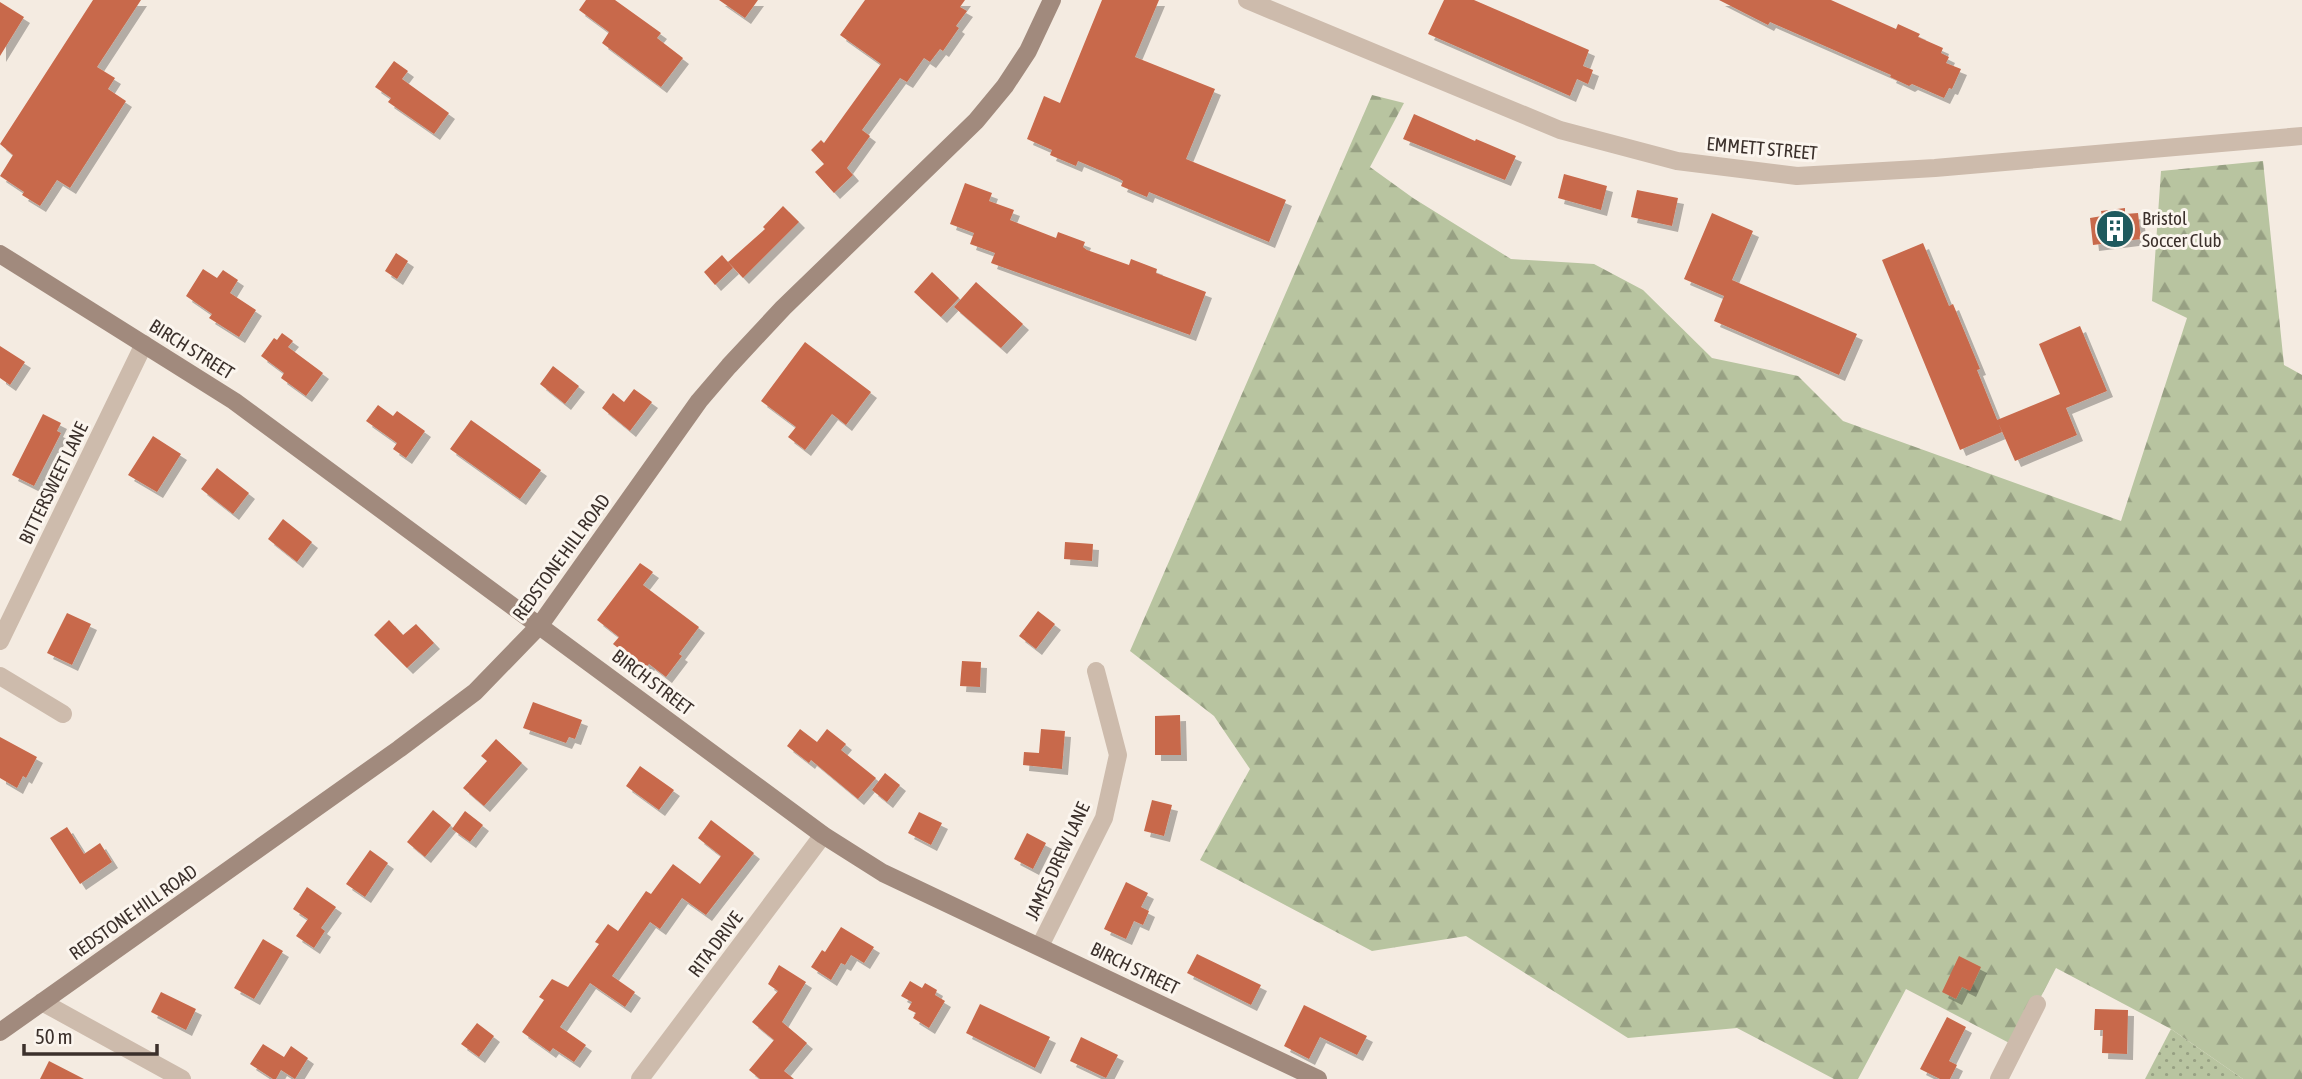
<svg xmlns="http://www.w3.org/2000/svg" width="2302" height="1079" viewBox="0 0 2302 1079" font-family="'Asap Condensed',sans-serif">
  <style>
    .grass { fill: url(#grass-dots) }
    .forest { fill: url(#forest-firs) }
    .building { fill: #c8694b; filter: url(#shadow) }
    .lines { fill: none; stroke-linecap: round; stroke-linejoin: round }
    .minor { stroke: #cdbbac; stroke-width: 18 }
    .secondary { stroke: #a18a7d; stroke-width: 18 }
    .labels { text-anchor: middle; stroke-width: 6; stroke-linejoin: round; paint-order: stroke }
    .street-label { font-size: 19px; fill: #3b302b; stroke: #fbf5ee }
    .poi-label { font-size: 19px; fill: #3b302b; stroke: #fbf5ee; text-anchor: start }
  </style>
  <defs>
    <pattern id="grass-dots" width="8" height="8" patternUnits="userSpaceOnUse" patternTransform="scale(1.75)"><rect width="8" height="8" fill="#b8c4a0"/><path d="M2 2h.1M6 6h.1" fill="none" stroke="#97a083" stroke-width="1.8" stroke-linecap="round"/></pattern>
    <pattern id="forest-firs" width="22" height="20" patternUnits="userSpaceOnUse" patternTransform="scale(1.75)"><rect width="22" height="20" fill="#b8c4a0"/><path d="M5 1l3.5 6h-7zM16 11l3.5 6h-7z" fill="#97a083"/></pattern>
    <filter id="shadow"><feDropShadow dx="6" dy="6" stdDeviation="0" flood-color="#0004"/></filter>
  </defs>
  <rect width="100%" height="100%" fill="#f4ebe1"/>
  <!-- grass -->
  <path class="grass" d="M2171 1029 2243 1079H2145Z"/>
  <!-- forest -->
  <path class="forest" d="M1372 95 1404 103 1370 167 1413 198 1511 259 1594 264 1643 290 1712 358 1798 376 1843 421 2121 521 2187 318 2152 301 2161 171 2263 161 2284 365 2302 375V1079H2243L2171 1029 2056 968 2015 1046 1906 989 1858 1079H1834L1737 1028 1628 1038 1466 936 1372 951 1200 860 1250 769 1214 716 1130 651Z"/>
  <!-- building -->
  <path class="building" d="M93 0H141L97 67 115 78 108 89 126 101 70 188 57 180 40 206 22 195 24 192 0 176 13 155 0 144Z
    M586 0H615L661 33 657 38 683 58 661 87 602 43 609 32 579 10Z
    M719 0H758L745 18Z
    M865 0H965L960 7 967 11 956 26 959 28 943 51 940 49 930 62 924 58 907 82 900 78 862 130 870 136 847 168 853 175 834 193 815 172 824 164 811 150 821 140 824 143 881 64 840 35Z
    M1102 0H1159L1135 57 1215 89 1186 159 1286 200 1269 242 1149 192 1147 197 1121 186 1123 181 1118 178 1078 161 1076 166 1050 155 1052 150 1027 139 1044 96 1060 103Z
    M1444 0H1474L1589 50 1583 66 1593 70 1588 84 1577 79 1570 96 1428 34Z
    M1719 0H1831L1896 29 1898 24 1920 34 1918 37 1943 48 1941 53 1949 57 1946 63 1961 69 1952 89 1949 88 1944 98 1912 84 1909 86 1890 77 1891 75 1770 22 1768 25Z
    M0 2 24 17 0 56Z
    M394 61 408 71 402 79 449 113 434 134 388 102 391 98 375 87Z
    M1414 114 1475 141 1476 139 1516 156 1505 180 1403 139Z
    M1564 174 1607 186 1601 210 1558 198Z
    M965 183 992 193 989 201 1014 210 1010 220 1015 222 1056 238 1058 232 1085 242 1083 247 1087 250 1129 265 1131 259 1157 269 1156 273 1206 292 1190 335 991 263 995 253 970 244 974 233 950 224Z
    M1637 190 1678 198 1672 226 1631 217Z
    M783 206 799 222 743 278 728 262 765 229 763 227Z
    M2125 208V214L2138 213 2141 239 2093 245 2090 218 2102 216 2101 211Z
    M1712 213 1753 231 1732 280 1857 334 1839 375 1714 321 1724 296 1684 279Z
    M1923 243 1949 306 1953 304 1980 369 1977 370 2002 432 1960 450 1882 260Z
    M396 253 408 261 397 279 385 271Z
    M722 255 733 268 715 285 704 272Z
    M203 269 217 278 223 270 238 280 230 293 256 310 239 337 209 318 212 314 186 296Z
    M932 272 959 298 941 317 914 292Z
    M976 282 1023 324 1001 348 954 307Z
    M2080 326 2107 391 2066 408 2077 435 2015 461 1997 420 2060 394 2039 344Z
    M282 333 293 341 288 347 323 373 306 396 281 378 284 373 261 356 274 338 277 340Z
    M805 342 871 392 846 425 832 414 805 450 788 437 796 427 761 401Z
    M0 346 25 362 10 385 0 378Z
    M553 366 579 386 565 404 540 384Z
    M634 389 652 402 630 431 602 408 613 393 624 402Z
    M378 405 393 416 397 411 425 431 406 458 393 449 397 443 366 421Z
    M43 414 61 423 57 431 61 433 34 486 12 475Z
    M471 420 541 470 520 499 450 449Z
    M153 436 181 454 157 492 128 475Z
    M217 468 249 493 233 514 201 489Z
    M283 519 312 542 297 562 268 539Z
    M1065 542 1093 544 1092 561 1064 559Z
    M640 563 653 572 643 585 699 627 679 654 682 656 666 677 649 664 645 669 613 644 619 637 597 620Z
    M1038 611 1055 624 1036 649 1019 636Z
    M67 613 91 624 72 665 47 653Z
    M389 620 403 635 416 624 434 643 407 668 374 635Z
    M962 661 981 662 980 687 960 686Z
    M533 702 582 720 575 739 569 737 566 743 523 728Z
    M1180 715 1181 755H1155V716Z
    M800 729 817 742 827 729 846 744 841 750 876 778 858 799 811 760 809 763 787 746Z
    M1041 729 1065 731 1062 769 1023 765 1024 752 1039 753Z
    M0 737 37 757 26 778 23 776 17 788 0 778Z
    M496 739 522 763 484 806 463 788 487 761 481 756Z
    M640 766 674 790 659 810 626 786Z
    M885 773 900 785 887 802 872 790Z
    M1152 800 1172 805 1164 836 1144 831Z
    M433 810 451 825 425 857 407 842Z
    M465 811 483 825 470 842 452 829Z
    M919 812 942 823 931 845 908 833Z
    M711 820 754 853 706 915 682 898 660 929 650 922 612 976 635 992 625 1007 590 983 560 1027 586 1045 574 1062 553 1048 550 1052 522 1032 544 1000 539 997 552 979 568 987 599 944 595 942 608 924 618 931 646 891 651 894 673 864 700 884 721 856 698 838Z
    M67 827 84 854 100 843 112 862 80 884 50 838Z
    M1027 833 1046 843 1033 869 1014 859Z
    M370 850 388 863 365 897 346 884Z
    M1126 882 1148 893 1141 907 1149 911 1143 925 1134 921 1126 939 1104 929Z
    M307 887 336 907 321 928 325 931 314 948 296 936 308 919 293 909Z
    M841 927 874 947 864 963 851 955 845 965 841 963 831 980 811 967 822 950 825 952Z
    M263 939 283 951 254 999 234 988Z
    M1197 954 1261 985 1251 1005 1187 973Z
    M1959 956 1981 967 1970 991 1962 987 1956 999 1942 992Z
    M779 965 806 982 782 1022 807 1043 784 1071 794 1079H760L749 1070 774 1040 752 1022 778 991 768 984Z
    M910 981 922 988 925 983 937 990 935 995 945 1001 929 1028 913 1018 916 1013 908 1009 912 1002 901 996Z
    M161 992 196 1009 186 1030 151 1012Z
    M980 1004 1050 1037 1035 1068 966 1033Z
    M1304 1005 1367 1036 1357 1055 1320 1037 1309 1059 1284 1046Z
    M2095 1009 2128 1010 2127 1054 2102 1053 2103 1030H2094Z
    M1947 1017 1966 1027 1949 1061 1957 1065 1950 1079H1940L1920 1069Z
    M477 1023 494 1036 479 1057 461 1044Z
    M1081 1037 1118 1055 1106 1078 1070 1061Z
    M263 1044 284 1057 291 1046 308 1058 295 1079 281 1070 276 1079H273L250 1064Z
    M49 1061 84 1079H40Z"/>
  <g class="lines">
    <!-- minor -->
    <path class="minor" d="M1247 0 1560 130 1677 161 1797 176 1935 168 2302 136
      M0 641 144 344
      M0 676 63 714
      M1040 946 1104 818 1118 755 1096 671
      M42 1002 182 1079
      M640 1079 823 835
      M1999 1079 2037 1004"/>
    <!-- secondary -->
    <path class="secondary" d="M0 254 234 401 823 835 883 873 1318 1079
      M0 1032 399 749 475 692 540 625 699 401 729 366 783 308 976 121 1005 86 1028 51 1052 0"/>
  </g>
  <!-- icons -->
  <defs>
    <symbol id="building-disc" viewBox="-11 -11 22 22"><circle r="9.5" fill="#1f5a5e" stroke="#fbf5ee"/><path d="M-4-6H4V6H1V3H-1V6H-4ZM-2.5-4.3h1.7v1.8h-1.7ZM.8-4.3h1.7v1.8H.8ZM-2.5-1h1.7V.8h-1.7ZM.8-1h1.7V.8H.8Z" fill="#fff"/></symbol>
  </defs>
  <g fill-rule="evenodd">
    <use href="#building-disc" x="2093" y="207" width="44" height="44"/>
  </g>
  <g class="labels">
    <!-- street labels -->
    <g class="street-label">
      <text transform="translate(1762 148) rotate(5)" y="7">EMMETT STREET</text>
      <text transform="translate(192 349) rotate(32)" y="7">BIRCH STREET</text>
      <text transform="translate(53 483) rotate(-64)" y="7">BITTERSWEET LANE</text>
      <text transform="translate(561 557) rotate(-54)" y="7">REDSTONE HILL ROAD</text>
      <text transform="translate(653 682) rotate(37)" y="7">BIRCH STREET</text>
      <text transform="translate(1057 861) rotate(-65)" y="7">JAMES DREW LANE</text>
      <text transform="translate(133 912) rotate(-35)" y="7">REDSTONE HILL ROAD</text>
      <text transform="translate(715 944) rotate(-53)" y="7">RITA DRIVE</text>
      <text transform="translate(1135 968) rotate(26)" y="7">BIRCH STREET</text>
    </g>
    <!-- poi labels -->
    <g class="poi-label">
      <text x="2142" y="225">Bristol<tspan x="2142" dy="22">Soccer Club</tspan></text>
    </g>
  </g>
  <!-- scale -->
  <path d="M24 1044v10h133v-10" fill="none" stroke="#3b302b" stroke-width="3.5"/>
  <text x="35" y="1044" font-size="21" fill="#3b302b" stroke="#fbf5ee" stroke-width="5" paint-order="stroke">50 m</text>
</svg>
